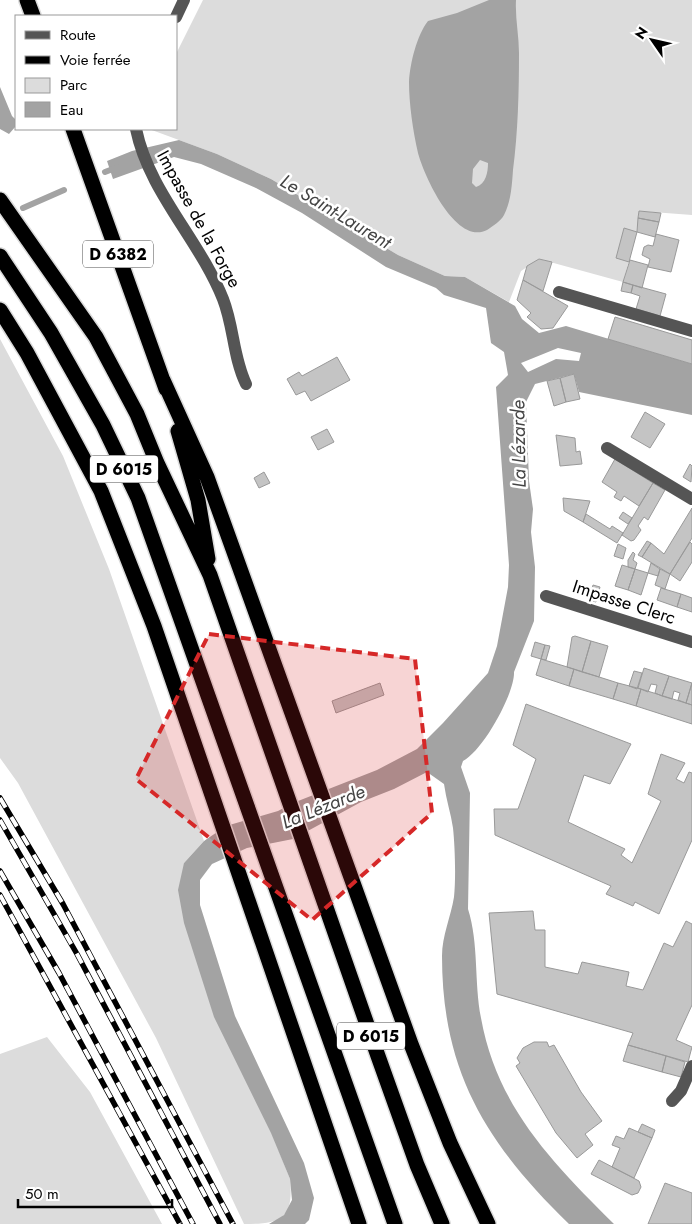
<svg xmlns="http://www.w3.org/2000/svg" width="692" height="1224" viewBox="0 0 692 1224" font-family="Jost,sans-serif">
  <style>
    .green { fill: #dcdcdc }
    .water { fill: #a3a3a3; fill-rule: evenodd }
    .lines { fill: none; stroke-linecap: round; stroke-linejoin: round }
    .stream { stroke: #a3a3a3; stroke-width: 6 }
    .building { fill: #c4c4c4; stroke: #999 }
    .highway-casing { stroke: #dbdbdb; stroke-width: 18 }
    .minor { stroke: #555; stroke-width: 12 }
    .highway { stroke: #000; stroke-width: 15 }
    .rail-casing { stroke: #000; stroke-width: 5.5 }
    .rail { stroke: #fff; stroke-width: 4; stroke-dasharray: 11; stroke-linecap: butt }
    .marked { fill: #d62828; fill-opacity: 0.2; stroke: #d62828; stroke-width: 4; stroke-dasharray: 10 6; stroke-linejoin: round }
    .labels { text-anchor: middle; stroke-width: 5; stroke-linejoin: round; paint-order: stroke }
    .shield { fill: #fff; stroke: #4c4c4c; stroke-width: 1 }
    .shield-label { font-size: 16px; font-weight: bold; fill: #000 }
    .street-label { font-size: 18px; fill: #000; stroke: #fff }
    .water-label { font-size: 19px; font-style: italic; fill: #444; stroke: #fff }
  </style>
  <rect width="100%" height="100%" fill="#fff"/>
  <!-- green -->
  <path class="green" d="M203 0H692V215L639 211 637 232 623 282 539 259 521 271 509 302 465 277 445 276 398 255 271 179 217 154 149 129H176V54Z
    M0 339 63 456 109 569 204 841 184 863 193 936 290 1179C294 1219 281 1224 244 1224L156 1038 18 783 0 758Z
    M47 1037 90 1092 162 1224H0V1054Z"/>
  <!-- water -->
  <path class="water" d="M489 0H516C515 18 519 35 519 53 519 92 518 132 513 170 512 184 511 202 504 215 501 221 493 226 487 230 456 246 424 176 418 153 413 131 409 104 409 82 410 63 417 35 428 21L457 13ZM480 160 488 163C488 172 486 184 476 187L472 183 473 169Z
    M0 87 12 116 16 120V126L9 134 0 129Z
    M179 140 217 154 271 179 398 255 445 276 465 277 515 306 522 319 539 333 566 326 692 364V415L579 392 574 374 535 384 526 402 529 481 533 509 531 532 535 567 534 621 514 672C515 693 483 751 463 761L461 767 470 793 468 909C479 944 474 982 481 1018 497 1107 552 1162 614 1224H569C487 1144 442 1073 442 956 442 936 451 916 454 897 456 878 455 847 453 828 451 814 446 799 444 784L427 772 394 789 361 802 293 839 247 848 212 864 200 880V905L235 1016 304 1163 314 1198 309 1220 305 1224H269L284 1215 292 1200 290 1179 271 1133 214 1017 184 923 178 890 184 863 204 841 226 826 278 811 293 803 377 770 417 749 443 723 488 673 497 646 508 587 509 565 496 387 508 375 504 352 491 343 486 308 444 295 436 288 386 267 302 213 256 188 201 164 174 157 113 179 107 161 132 151ZM558 348 581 353 579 361 556 359 528 372 521 363Z"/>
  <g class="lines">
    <!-- stream -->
    <path class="stream" d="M105 172 118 167
      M23 208 64 190"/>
  </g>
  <!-- building -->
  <path class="building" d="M639 211 661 213 659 222 638 218Z
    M638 218 659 222 655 237 637 232Z
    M624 228 637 232 629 262 616 258Z
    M656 234 679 240 671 272 648 267 650 259 642 255 644 247 648 245 653 246Z
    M539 259 552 262 543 291 523 280 527 266Z
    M630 260 648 265 642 288 623 282Z
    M523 280 568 306 553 328 541 329 527 317 531 313 517 300Z
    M623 282 633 285 631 293 621 291Z
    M633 285 666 294 660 316 636 309 640 296 631 293Z
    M615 317 692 340V364L608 339Z
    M337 357 350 380 311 401 305 391 296 395 287 379 299 372 302 376Z
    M574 374 580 399 566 402 560 378Z
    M560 378 566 402 554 406 547 381Z
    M645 412 665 424 650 448 631 437Z
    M327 429 334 442 318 450 311 437Z
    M556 435 575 438 576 452 580 451 582 464 560 466Z
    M615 459 653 483 639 506 624 496 621 501 614 497 617 492 602 482Z
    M690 464 692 466 691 482 683 477Z
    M264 472 270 483 259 488 254 478Z
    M653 483 665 490 648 520 644 517 638 526 641 530 634 540 631 541 622 535Z
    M563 498 590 501 583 522 564 511Z
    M692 508V538L670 574 642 557 651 543 664 554Z
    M623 512 632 518 628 524 619 518Z
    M586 514 610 529 612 526 623 533 617 543 583 522Z
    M647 541 651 543 642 557 638 555Z
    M690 542 692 544V562L680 581 670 574Z
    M618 544 626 548 623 559 614 556Z
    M633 552 635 554 633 560 637 563 635 569 628 567V560Z
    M651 563 660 569 658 576 648 573Z
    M622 565 635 569 628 590 615 586Z
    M635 569 648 573 641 595 628 590Z
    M660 569 670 574 665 589 655 585Z
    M593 585 600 587 596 602 589 600Z
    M661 588 681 594 677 607 657 600Z
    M681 594 692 598V612L677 607Z
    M575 636 591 641 582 672 567 667 572 637Z
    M591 641 608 646 599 677 582 672Z
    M535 642 545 645 541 659 531 656Z
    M545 645 550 646 546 660 541 659Z
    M541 659 574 669 569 686 536 675Z
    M644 668 669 676 662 696 655 693 657 685 651 684 648 692 638 688Z
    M574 669 618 683 613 699 569 686Z
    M634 671 642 673 637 689 629 686Z
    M669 676 692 683 686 703 678 700 680 693 674 691 672 699 662 696Z
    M380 683 384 695 336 713 332 701Z
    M618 683 641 689 636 706 613 699Z
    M692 683V705L686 703Z
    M641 689 692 705V724L636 706Z
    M526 704 631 744 610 784 584 775 568 822 625 849 621 855 632 863 661 801 648 794 661 754 685 763 676 779 684 783 689 772 692 773V840L659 914 635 902 633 906 606 894 611 886 495 835 494 809H518L536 759 513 745Z
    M533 911 535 930H545V967L578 974 582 962 629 972 626 986 643 990 664 943 673 947 686 921 692 924V1005L676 1040 692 1047 688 1062 628 1045 633 1033 497 994 489 913Z
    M534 1042H547L549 1047 554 1045 581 1092 602 1121 585 1134 593 1145 577 1158 556 1133 516 1066 520 1063 517 1058 523 1048Z
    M628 1045 666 1056 662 1072 623 1061Z
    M666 1056 685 1062 681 1077 662 1072Z
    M642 1124 655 1130 652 1138 638 1132Z
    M629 1128 652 1138 634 1178 612 1167 620 1148 612 1145 616 1136 624 1139Z
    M599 1160 639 1181 641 1187 638 1193 632 1195 591 1174Z
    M665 1183 692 1193V1224H648Z"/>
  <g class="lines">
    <defs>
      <path id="highway" d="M27 0 33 16
        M73 129 166 389
        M0 200 96 337 137 414 157 463 210 575 378 1056 417 1165 442 1224
        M0 256 51 333 103 425 138 498 395 1224
        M0 310 27 353 101 491 154 626 359 1224
        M163 380 207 477 411 1044 450 1143 488 1224
        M178 431 198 500 208 559"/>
    </defs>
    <!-- highway casing -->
    <use href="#highway" class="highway-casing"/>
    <!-- minor -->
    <path class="minor" d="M176 17 184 0
      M136 129C149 192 199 239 223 299 234 327 233 357 246 384
      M559 292 692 331
      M607 448 692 499
      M546 596 692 642
      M672 1101 681 1091 692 1066"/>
    <!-- highway -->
    <use href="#highway" class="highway"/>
    <defs>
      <path id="rail" d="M0 798 63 904 233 1224
        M0 820 77 954 220 1224
        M0 871 59 973 193 1224
        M0 895 180 1224"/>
    </defs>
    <!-- rail casing -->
    <use href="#rail" class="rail-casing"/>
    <!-- rail -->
    <use href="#rail" class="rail"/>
  </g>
  <!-- marked area -->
  <path class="marked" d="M209 634 415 659 432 813 312 920 136 779Z"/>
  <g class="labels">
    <!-- shield labels -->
    <g class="shield">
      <rect x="83" y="240.5" width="70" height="27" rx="4"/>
      <rect x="90" y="455.5" width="68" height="27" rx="4"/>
      <rect x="337" y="1022.5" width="68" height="27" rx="4"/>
    </g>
    <g class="shield-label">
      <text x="118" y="260">D 6382</text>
      <text x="124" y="475">D 6015</text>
      <text x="371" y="1042">D 6015</text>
    </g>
    <!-- street labels -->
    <g class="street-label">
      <text transform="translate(199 219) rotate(61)" y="6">Impasse de la Forge</text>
      <text transform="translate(624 602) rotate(18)" y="6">Impasse Clerc</text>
    </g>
    <!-- water labels -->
    <g class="water-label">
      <text transform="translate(336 211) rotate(31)" y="7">Le Saint-Laurent</text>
      <text transform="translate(518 444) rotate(-91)" y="7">La Lézarde</text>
      <text transform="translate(323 806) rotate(-22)" y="7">La Lézarde</text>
    </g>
  </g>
  <!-- legend -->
  <rect x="15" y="15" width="162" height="115" fill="#ffffff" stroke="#999999"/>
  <rect x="25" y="31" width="25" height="8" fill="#555555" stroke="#999999"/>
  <text x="60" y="40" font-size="15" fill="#000000">Route</text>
  <rect x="25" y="56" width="25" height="8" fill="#000000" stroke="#999999"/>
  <text x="60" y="65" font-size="15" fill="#000000">Voie ferrée</text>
  <rect x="25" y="78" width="25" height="15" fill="#dcdcdc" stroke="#999999"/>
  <text x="60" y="90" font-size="15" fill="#000000">Parc</text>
  <rect x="25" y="102" width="25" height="15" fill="#a3a3a3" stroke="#999999"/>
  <text x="60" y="115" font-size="15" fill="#000000">Eau</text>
  <!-- north arrow -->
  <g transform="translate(652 40) rotate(304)" stroke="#ffffff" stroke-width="4" paint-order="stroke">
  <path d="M0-4L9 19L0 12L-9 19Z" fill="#000000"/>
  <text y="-8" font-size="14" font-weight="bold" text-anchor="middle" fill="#000000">N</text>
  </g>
  <!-- scale -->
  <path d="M18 1199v8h154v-8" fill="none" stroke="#000000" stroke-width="2.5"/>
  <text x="25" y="1199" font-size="15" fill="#000000" stroke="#ffffff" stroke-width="4" paint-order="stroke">50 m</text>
</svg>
